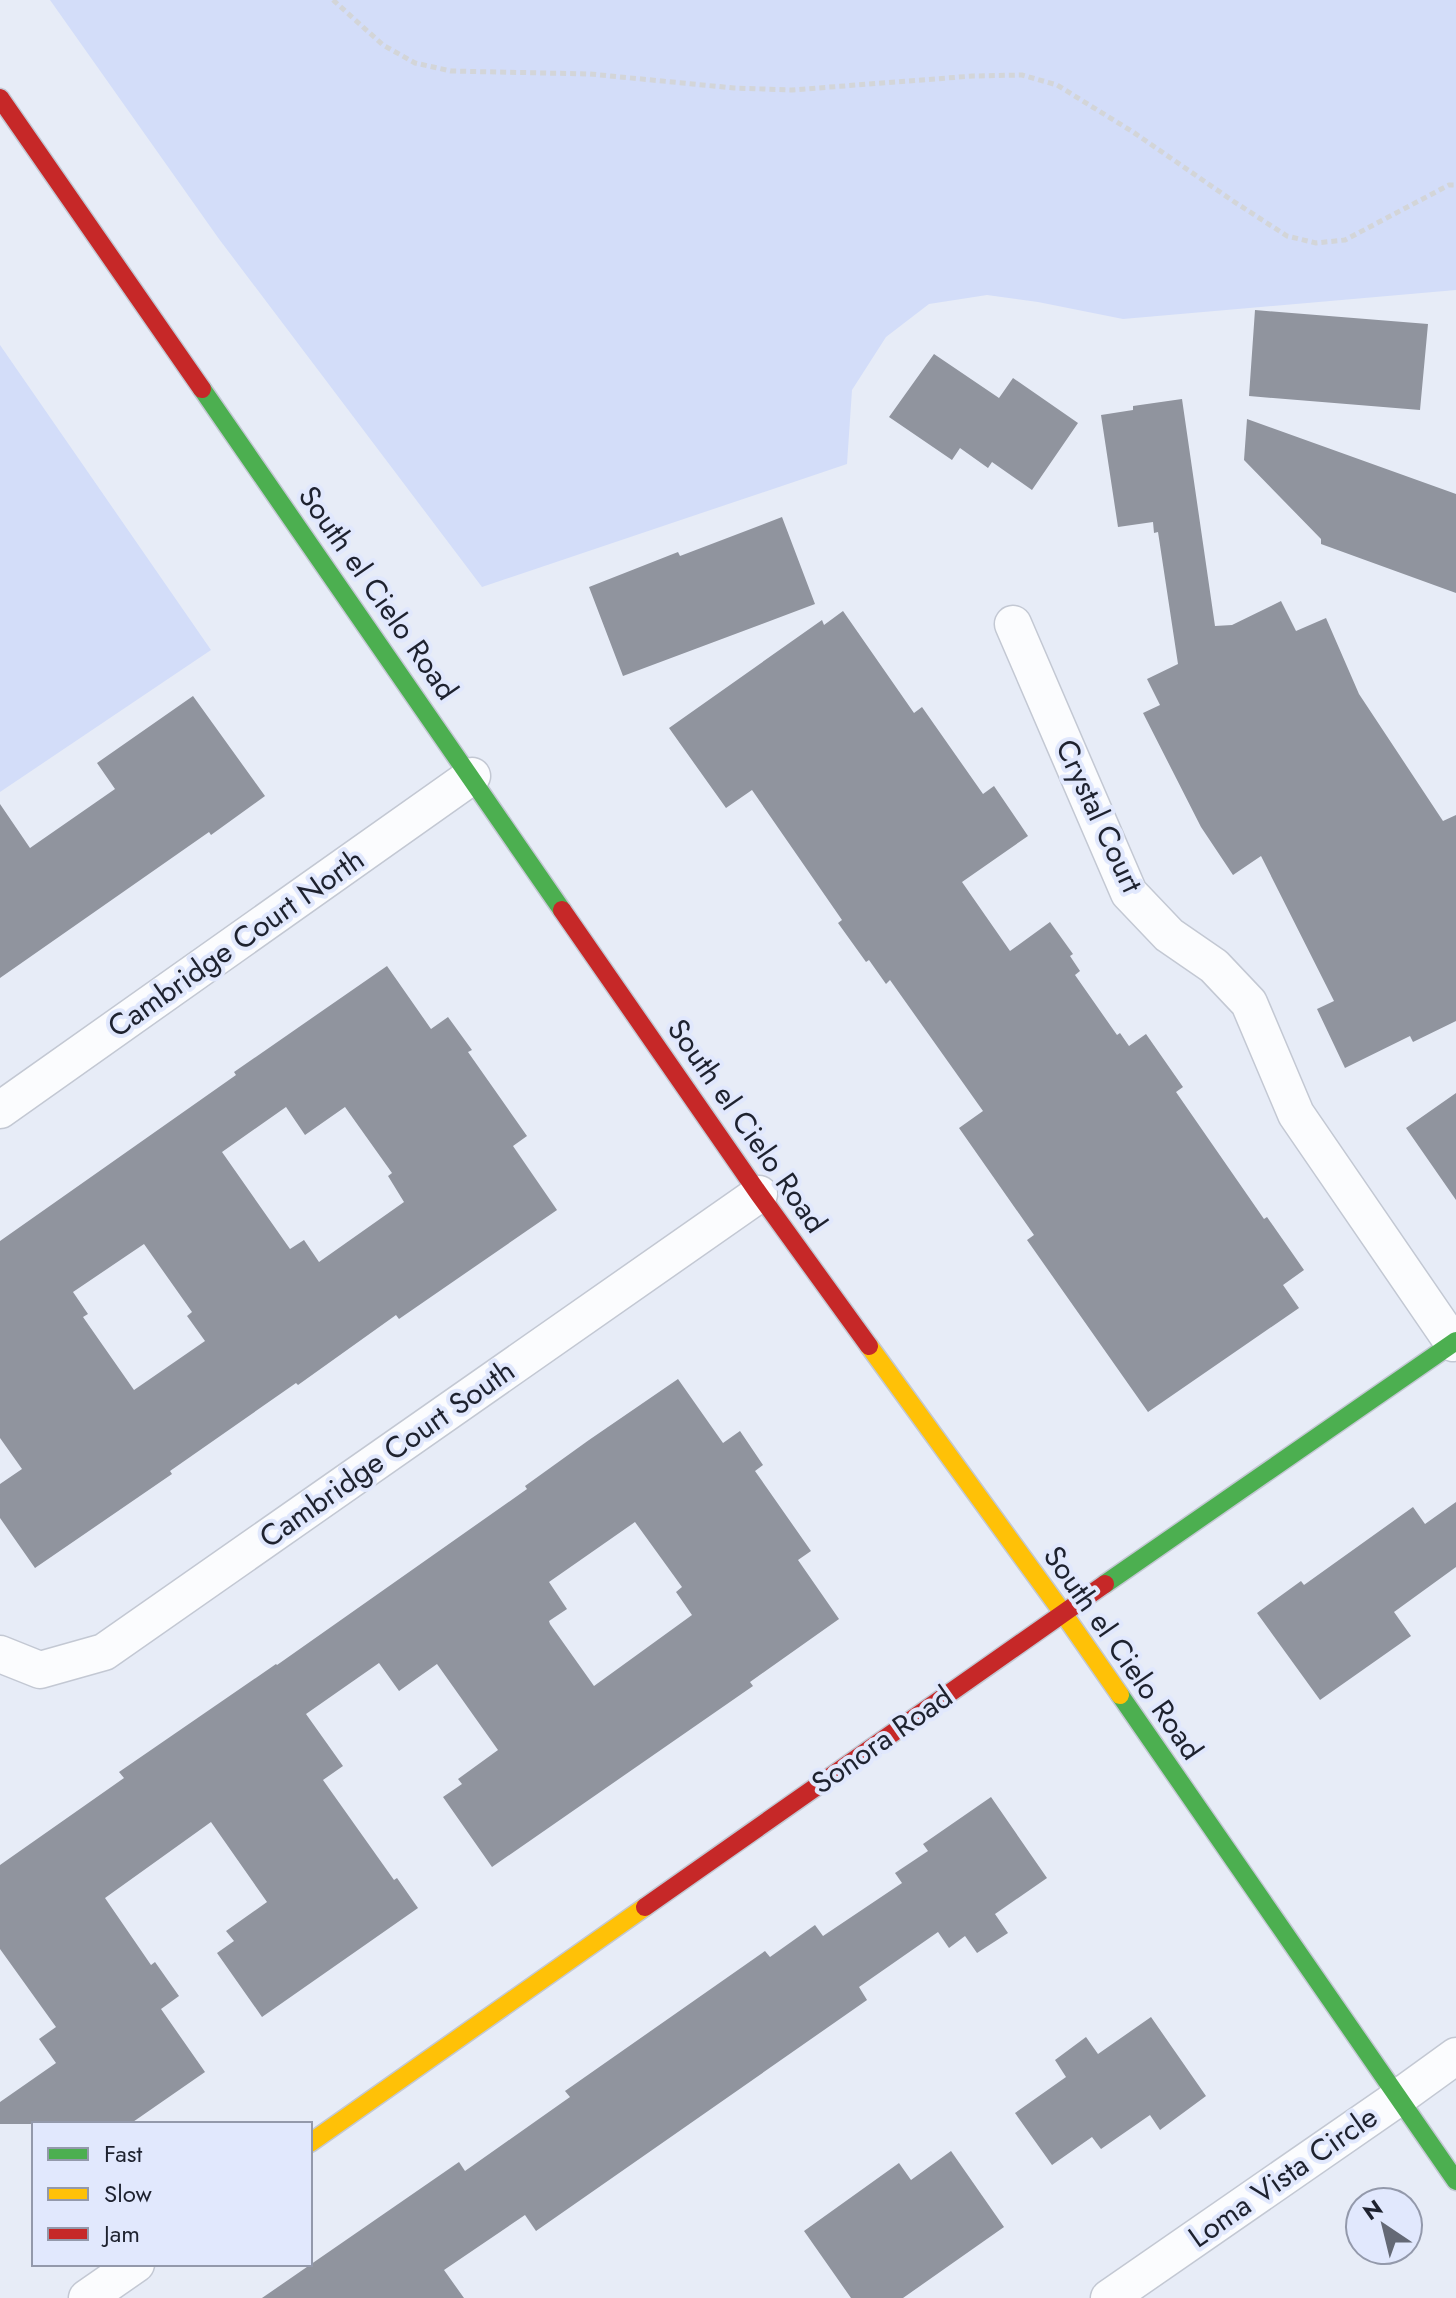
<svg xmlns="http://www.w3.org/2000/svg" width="1456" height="2298" viewBox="0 0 1456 2298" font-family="Jost,sans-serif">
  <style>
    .green { fill: #d3ddf9 }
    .building { fill: #90949e; fill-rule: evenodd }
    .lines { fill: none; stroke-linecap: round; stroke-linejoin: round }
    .street-casing { stroke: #c3c8d3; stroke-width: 39 }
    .fast-casing { stroke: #c3c8d3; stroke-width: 21 }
    .slow-casing { stroke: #c3c8d3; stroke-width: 21 }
    .jam-casing { stroke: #c3c8d3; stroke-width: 21 }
    .path { stroke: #d3d5d8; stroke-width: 5; stroke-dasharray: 6 4; stroke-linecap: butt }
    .street { stroke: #fbfcfe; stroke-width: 36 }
    .fast { stroke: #4caf50; stroke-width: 18 }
    .slow { stroke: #ffc107; stroke-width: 18 }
    .jam { stroke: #c62828; stroke-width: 18 }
    .labels { text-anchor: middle; stroke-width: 8; stroke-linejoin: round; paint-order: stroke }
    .street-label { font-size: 30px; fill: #1e222f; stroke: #e1e8fd }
  </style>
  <rect width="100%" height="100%" fill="#e7ecf7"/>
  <!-- green -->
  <path class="green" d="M50 0H1456V290L1123 319 1038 302 987 295 929 304 886 337 852 390 847 464 482 587 219 239Z
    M0 345 211 650 0 792Z"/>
  <!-- building -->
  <path class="building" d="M1255 310 1428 324 1420 410 1249 396Z
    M934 354 999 398 1013 378 1078 423 1032 490 992 462 988 468 960 448 952 460 889 417Z
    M1182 399 1215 626 1232 625 1281 601 1296 631 1326 618 1359 694 1443 821 1456 815V1021L1413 1042 1410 1036 1345 1068 1317 1009 1334 1001 1261 856 1233 875 1201 827 1143 713 1160 705 1147 679 1178 664 1158 532 1154 533 1153 522 1118 527 1101 415 1133 410V406Z
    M1247 419 1456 494V593L1321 544V539L1244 460Z
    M782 517 815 604 623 676 589 587 678 552 680 556Z
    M843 611 914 713 922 707 983 794 994 786 1028 836 962 882 1010 951 1050 922 1073 954 1070 956 1080 971 1075 975 1117 1035 1120 1033 1129 1046 1146 1034 1183 1087 1176 1092 1264 1219 1267 1217 1304 1270 1283 1285 1299 1308 1148 1412 1027 1240 1034 1235 959 1128 983 1111 890 980 886 984 869 960 866 962 838 923 842 920 752 790 726 808 669 728 822 620 824 625Z
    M193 696 265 796 211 835 209 832 0 978V804L30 848 115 789 97 763Z
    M387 966 431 1029 448 1017 472 1050 468 1052 527 1136 513 1146 557 1210 399 1319 396 1315 298 1385 296 1383 170 1471 172 1474 35 1568 0 1518V1484L22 1469 0 1438V1241L236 1075 234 1072ZM286 1107 305 1135 345 1107 392 1173 388 1176 404 1202 319 1262 304 1240 290 1249 222 1152ZM144 1244 192 1312 187 1316 205 1341 134 1390 83 1317 88 1314 73 1292Z
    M1456 1093V1200L1406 1128Z
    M678 1379 723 1443 740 1431 763 1465 755 1471 811 1551 798 1560 839 1619 750 1682 753 1686 492 1867 443 1797 462 1784 458 1779 498 1750 437 1664 399 1691 379 1663 306 1714 343 1766 323 1780 394 1880 397 1878 418 1908 262 2017 217 1953 234 1941 226 1931 267 1902 211 1822 105 1898 151 1965 155 1962 179 1996 161 2009 205 2072 130 2124H0V2102L56 2063 39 2039 56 2027 0 1949V1865L124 1778 119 1772 276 1664 277 1665 527 1489 525 1486 589 1440ZM635 1522 682 1587 676 1592 692 1615 594 1686 550 1624 549 1621 567 1609 549 1582Z
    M1456 1502V1567L1394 1612 1411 1636 1320 1700 1257 1613 1301 1581 1304 1585 1413 1507 1425 1524Z
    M991 1797 1047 1878 995 1914 1008 1933 977 1953 965 1936 949 1948 938 1932 859 1987 867 2000 536 2231 525 2215 444 2270 464 2298H262L459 2162 465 2171 570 2097 565 2091 765 1951 770 1957 815 1925 823 1936 902 1883 895 1873 928 1851 923 1844Z
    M1151 2017 1206 2096 1160 2130 1150 2115 1101 2149 1092 2137 1052 2165 1015 2113 1066 2077 1055 2060 1086 2037 1098 2054Z
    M951 2151 1004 2227 903 2298H851L804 2231 899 2163 911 2180Z"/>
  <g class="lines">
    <defs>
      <path id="street" d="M1013 624 1129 893 1169 935 1214 966 1249 1003 1296 1114 1453 1343
        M0 1110 472 776
        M0 1654 40 1670 104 1652 759 1194
        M87 2298 136 2264
        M1109 2298 1398 2098 1456 2056"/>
      <path id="fast" d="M202 389 562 910
        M1105 1584 1456 1341
        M1120 1695 1456 2181"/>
      <path id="slow" d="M869 1346 1063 1613 1120 1695
        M310 2143 645 1907"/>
      <path id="jam" d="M0 98 202 389
        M562 910 759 1194 869 1346
        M645 1907 1105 1584"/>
    </defs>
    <!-- street casing -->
    <use href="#street" class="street-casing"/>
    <!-- fast casing -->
    <use href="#fast" class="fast-casing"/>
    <!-- slow casing -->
    <use href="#slow" class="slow-casing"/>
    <!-- jam casing -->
    <use href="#jam" class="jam-casing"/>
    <!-- path -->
    <path class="path" d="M333 0 383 45 415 63 451 71 590 74 734 88 792 90 973 76 1022 75 1057 85 1133 132 1233 201 1287 236 1316 243 1345 240 1449 185H1456"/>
    <!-- street -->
    <use href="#street" class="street"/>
    <!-- fast -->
    <use href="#fast" class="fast"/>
    <!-- slow -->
    <use href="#slow" class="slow"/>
    <!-- jam -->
    <use href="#jam" class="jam"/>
  </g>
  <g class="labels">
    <!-- street labels -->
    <g class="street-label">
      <text transform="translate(378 593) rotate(55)" y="10">South el Cielo Road</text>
      <text transform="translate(1099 816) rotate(65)" y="10">Crystal Court</text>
      <text transform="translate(236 943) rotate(-35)" y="10">Cambridge Court North</text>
      <text transform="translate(747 1126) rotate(55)" y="10">South el Cielo Road</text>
      <text transform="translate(387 1454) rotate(-35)" y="10">Cambridge Court South</text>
      <text transform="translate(1123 1653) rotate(55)" y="10">South el Cielo Road</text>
      <text transform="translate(882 1740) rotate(-35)" y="10">Sonora Road</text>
      <text transform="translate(1283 2177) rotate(-35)" y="10">Loma Vista Circle</text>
    </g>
  </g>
  <!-- legend -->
  <rect x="32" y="2122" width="280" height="144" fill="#e1e8fd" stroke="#9399ab" stroke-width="2"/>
  <rect x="48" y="2148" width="40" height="12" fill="#4caf50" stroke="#9399ab" stroke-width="2"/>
  <text x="104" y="2162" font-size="24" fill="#1e222f">Fast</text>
  <rect x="48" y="2188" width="40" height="12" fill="#ffc107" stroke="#9399ab" stroke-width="2"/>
  <text x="104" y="2202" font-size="24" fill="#1e222f">Slow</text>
  <rect x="48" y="2228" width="40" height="12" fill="#c62828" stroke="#9399ab" stroke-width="2"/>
  <text x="104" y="2242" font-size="24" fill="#1e222f">Jam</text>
  <!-- north arrow -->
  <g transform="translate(1384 2226) rotate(325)"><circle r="38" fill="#e1e8fd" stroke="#9399ab" stroke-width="2"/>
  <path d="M0-6L14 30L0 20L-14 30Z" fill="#646975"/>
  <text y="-12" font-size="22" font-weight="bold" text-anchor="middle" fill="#1e222f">N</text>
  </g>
</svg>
